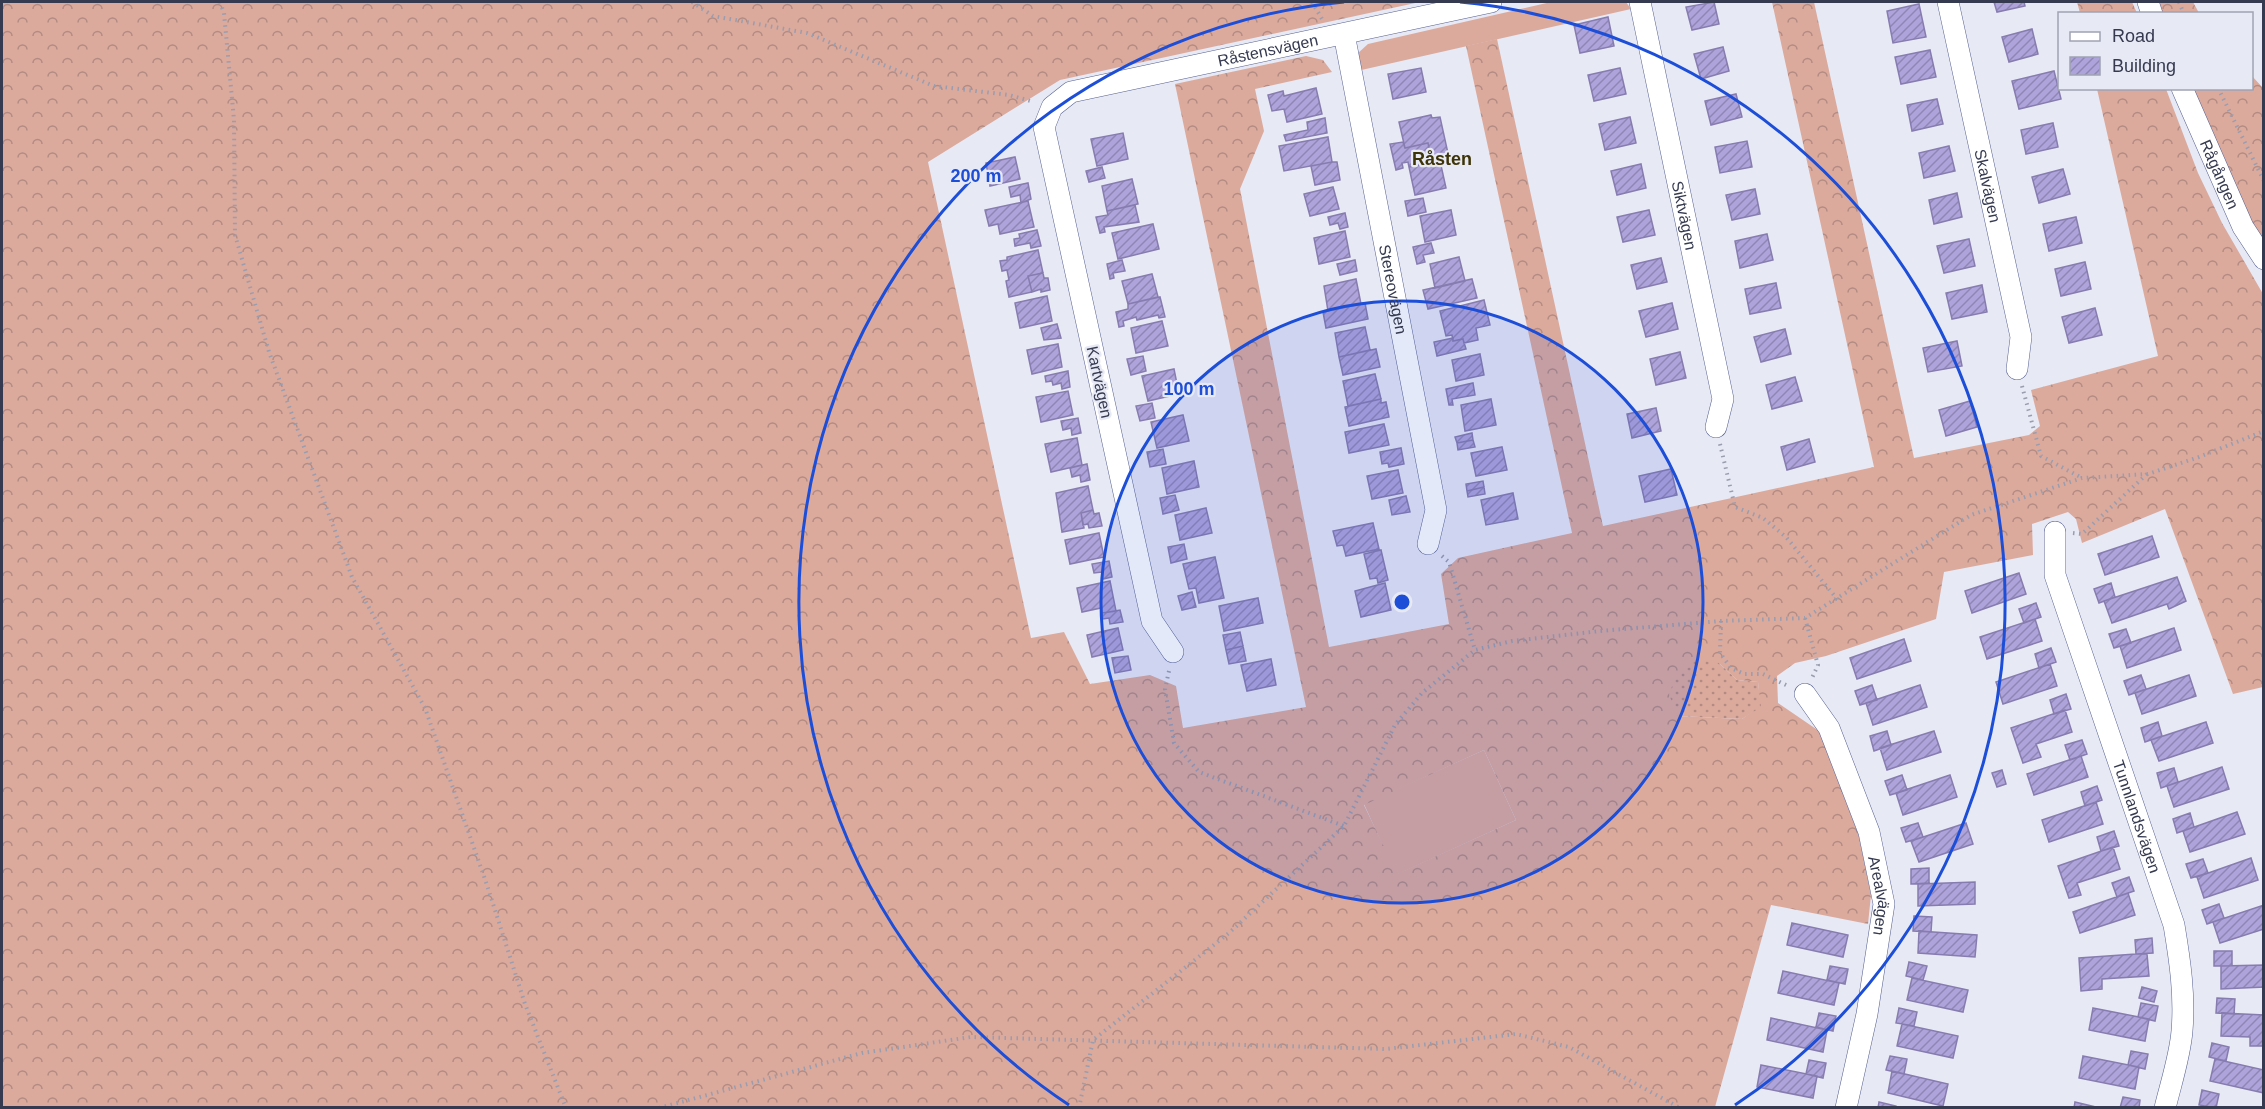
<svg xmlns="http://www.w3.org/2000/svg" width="2265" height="1109" viewBox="0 0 2265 1109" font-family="Arial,sans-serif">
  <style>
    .grass { fill: #dbaa9d }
    .forest { fill: url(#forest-crowns); fill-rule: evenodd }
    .park { fill: url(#park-dots) }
    .building { fill: url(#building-hatch); stroke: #877caf; stroke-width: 1.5 }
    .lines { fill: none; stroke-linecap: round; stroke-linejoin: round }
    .minor-casing { stroke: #566090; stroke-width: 22 }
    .path { stroke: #9a9dae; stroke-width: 4; stroke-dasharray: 1.5 4.5; stroke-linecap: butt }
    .minor { stroke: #fff; stroke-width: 21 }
    .ring { fill: none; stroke: #1d4ed8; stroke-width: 3 }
    .labels { text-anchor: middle; stroke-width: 4.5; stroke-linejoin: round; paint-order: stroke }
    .street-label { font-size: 16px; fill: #353a50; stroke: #e7e9f5 }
    .neighbourhood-label { font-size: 18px; font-weight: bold; fill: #3d3307; stroke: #e7e9f5 }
    .centre { fill: #1d4ed8; stroke: #e7e9f5; stroke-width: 3 }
    .ring-label { font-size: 18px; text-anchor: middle; font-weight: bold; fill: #1d4ed8; stroke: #e7e9f5; stroke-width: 4.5; stroke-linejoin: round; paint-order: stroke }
  </style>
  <defs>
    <pattern id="forest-crowns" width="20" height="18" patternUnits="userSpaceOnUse" patternTransform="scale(1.5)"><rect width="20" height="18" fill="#dbaa9d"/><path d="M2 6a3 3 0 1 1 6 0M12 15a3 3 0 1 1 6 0" fill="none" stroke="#b28b82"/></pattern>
    <pattern id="park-dots" width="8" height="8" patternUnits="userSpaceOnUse" patternTransform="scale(1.5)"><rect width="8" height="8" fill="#dbaa9d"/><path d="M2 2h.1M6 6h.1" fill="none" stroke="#b28b82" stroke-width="1.8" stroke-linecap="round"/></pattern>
    <pattern id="building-hatch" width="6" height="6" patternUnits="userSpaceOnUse" patternTransform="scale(1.5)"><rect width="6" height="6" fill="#afa3db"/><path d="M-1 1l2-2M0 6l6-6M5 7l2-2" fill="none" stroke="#8f86b4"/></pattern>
  </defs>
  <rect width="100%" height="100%" fill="#e7e9f5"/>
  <!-- grass -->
  <path class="grass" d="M1551 2H1626L1631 9 1357 71V54L1368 44Z
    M1484 750 1516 820 1396 875 1364 804Z"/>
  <!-- forest -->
  <path class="forest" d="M2 2H1420L1060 80 928 162 1031 638 1064 632 1090 684 1150 675 1176 686 1183 728 1306 707 1175 84 1306 56 1323 60 1332 72 1255 89 1264 131 1240 189 1329 647 1449 624 1441 574 1458 558 1572 533 1466 46 1497 39 1603 526 1874 467 1772 2H1814L1914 458 2029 435 2040 426 2031 390 2158 356 2097 89H2166L2198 173 2222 223 2263 294V687L2233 694 2165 509 2082 543 2076 519 2068 512 2032 524 2033 555 1944 572 1936 619 1826 656 1795 663 1777 676 1778 703 1819 731 1859 836 1871 895 1868 924 1771 905 1715 1107 2 1108ZM1719 663 1737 680 1758 682 1760 706 1742 719 1677 716ZM1484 750 1516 820 1397 874 1364 805Z
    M2077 2H2132L2137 13H2080Z
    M2158 2H2193L2199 13H2162Z
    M2252 76 2263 88V244L2253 229 2191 89 2252 88Z"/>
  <!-- park -->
  <path class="park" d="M1693 659 1719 663 1737 680 1758 682 1761 707 1742 719 1677 716 1669 694 1678 671Z"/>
  <!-- building -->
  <path class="building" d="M1714 2 1719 24 1692 30 1686 7Z
    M1994 2H2024L2025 6 1997 12Z
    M1919 4 1926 37 1893 43 1887 11Z
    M1608 17 1614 46 1580 53 1574 25Z
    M2032 29 2038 54 2009 62 2002 37Z
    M1723 47 1729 71 1701 79 1694 54Z
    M1930 50 1936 77 1901 84 1895 57Z
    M1421 68 1426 92 1393 99 1388 74Z
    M1620 68 1626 94 1594 101 1588 75Z
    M2054 71 2061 99 2019 109 2012 81Z
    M1316 88 1322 114 1287 122 1284 109 1272 111 1268 95 1283 91 1284 96Z
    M1736 94 1742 117 1711 125 1705 101Z
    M1937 99 1943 124 1912 131 1907 105Z
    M1431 115 1432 118 1440 117 1449 158 1432 162 1428 143 1405 148 1399 122Z
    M1630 117 1636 143 1605 150 1599 124Z
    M1325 118 1327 133 1286 141 1284 135 1308 130 1307 122Z
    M2053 123 2058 147 2026 154 2021 130Z
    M1123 133 1128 159 1097 166 1091 139Z
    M1328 137 1332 162 1284 171 1279 146Z
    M1747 141 1752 167 1720 173 1715 147Z
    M1403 142 1405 148 1428 143 1432 162 1409 167 1408 162 1402 163 1403 168 1396 170 1390 144Z
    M1949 146 1955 171 1924 178 1919 153Z
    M1015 157 1020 179 990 186 986 163Z
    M1440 161 1446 188 1415 195 1409 167Z
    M1332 162H1337L1340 180 1315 185 1311 166Z
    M1641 164 1646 188 1617 195 1611 171Z
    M1102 167 1105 178 1089 182 1086 171Z
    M2063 169 2070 194 2039 203 2032 177Z
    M1132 179 1138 204 1107 211 1102 186Z
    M1028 183 1031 199 1021 203 1020 195 1011 197 1009 187Z
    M1333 187 1339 209 1310 216 1304 194Z
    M1755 189 1760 214 1732 220 1726 195Z
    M1957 193 1962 217 1934 224 1929 200Z
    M1423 198 1426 212 1408 216 1405 201Z
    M1028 201 1034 227 1000 234 998 224 989 226 985 210Z
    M1135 205 1139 222 1104 227 1105 232 1100 233 1096 217 1108 215 1107 211Z
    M1451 210 1456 235 1425 242 1420 216Z
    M1649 210 1655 235 1623 242 1617 217Z
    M1345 213 1348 227 1340 229 1338 223 1330 225 1328 217Z
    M2076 217 2082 243 2049 251 2043 224Z
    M1153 224 1159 249 1118 259 1112 233Z
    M1037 230 1041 246 1031 248 1030 243 1015 246 1014 239 1020 238 1019 234Z
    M1345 231 1350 257 1319 264 1314 238Z
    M1767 234 1773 260 1740 268 1735 241Z
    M1969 239 1975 266 1944 273 1937 246Z
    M1431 243 1434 253 1423 255 1425 262 1417 264 1413 247Z
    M1038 250 1043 273 1028 276 1032 292 1009 297 1006 281 1009 280 1007 270 1002 271 1000 261 1007 260V257Z
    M1459 257 1465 281 1435 288 1430 264Z
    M1661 258 1667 282 1637 289 1631 265Z
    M1122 260 1125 271 1113 273 1114 278 1110 279 1107 264Z
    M1355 260 1357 271 1340 275 1337 264Z
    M2085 262 2091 289 2061 296 2055 269Z
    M1043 273 1044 278H1048L1050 290 1041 292V289L1032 292 1028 276Z
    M1152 274 1158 297 1128 304 1122 281Z
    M1356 279 1361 304 1328 311 1324 286Z
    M1472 279 1477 298 1428 309 1423 290Z
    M1776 283 1781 308 1750 314 1745 289Z
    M1982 285 1987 312 1952 319 1946 293Z
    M1047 296 1052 321 1020 328 1015 303Z
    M1160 297 1165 317 1159 318 1158 315 1137 320 1136 317 1123 321 1124 326 1119 327 1116 312 1128 309V304Z
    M1484 300 1490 325 1476 328 1478 340 1464 343 1463 339 1453 341 1452 335 1446 336 1440 311Z
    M1365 303 1368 319 1326 328 1323 312Z
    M1672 303 1678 329 1646 337 1639 311Z
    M2095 308 2102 335 2069 343 2062 317Z
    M1162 321 1168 346 1136 353 1131 328Z
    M1057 324 1061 338 1044 340 1041 328Z
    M1365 327 1370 350 1339 357 1335 333Z
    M1785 329 1791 354 1761 362 1754 337Z
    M1453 338V341L1463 339 1466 349 1437 356 1434 342Z
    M1957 341 1962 366 1928 372 1923 348Z
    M1058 344 1062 367 1032 374 1027 350Z
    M1376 349 1380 367 1343 375 1339 357Z
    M1680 352 1686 378 1656 385 1650 359Z
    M1480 354 1484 375 1456 381 1452 360Z
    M1143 356 1146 371 1131 375 1127 359Z
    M1174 369 1179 394 1148 401 1142 376Z
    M1068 371 1070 387 1062 389 1061 383 1053 385 1052 381 1046 382 1045 376Z
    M1375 374 1381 399 1348 406 1343 381Z
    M1795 377 1802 401 1772 409 1766 385Z
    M1473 383 1475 395 1452 399 1453 405H1449L1446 389Z
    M1068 391 1073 415 1041 422 1036 397Z
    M1381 399V403L1386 402 1389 417 1349 426 1345 407Z
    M1491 399 1496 425 1465 431 1461 405Z
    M1970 401 1977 427 1946 436 1939 410Z
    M1152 403 1155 418 1140 421 1136 406Z
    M1656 408 1661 431 1632 438 1627 414Z
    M1183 415 1189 441 1157 448 1151 422Z
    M1078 418 1081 433 1072 435 1071 428 1063 430 1061 421Z
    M1384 424 1389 445 1349 453 1345 432Z
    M1472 433 1473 440 1457 443 1455 437Z
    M1077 438 1082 465 1051 472 1045 444Z
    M1809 439 1815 462 1787 470 1781 447Z
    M1473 440 1475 447 1458 450 1457 443Z
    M1502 447 1507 470 1476 476 1471 453Z
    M1401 448 1404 464 1389 467 1388 463 1382 464 1380 452Z
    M1163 449 1166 464 1150 467 1147 452Z
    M1194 461 1199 487 1167 494 1162 468Z
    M1087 464 1090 480 1081 482 1080 475 1072 477 1070 468Z
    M1671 469 1677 495 1645 502 1639 476Z
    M1398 470 1403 493 1372 499 1367 476Z
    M1483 481 1484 487 1467 491 1466 484Z
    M1088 486 1093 510 1081 513 1084 528 1062 532 1056 493Z
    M1484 487 1485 494 1468 497 1467 491Z
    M1513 493 1518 519 1486 525 1481 500Z
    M1175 495 1179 510 1163 514 1160 498Z
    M1406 496 1410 512 1392 515 1389 500Z
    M1206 508 1212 533 1180 540 1175 515Z
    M1093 510 1094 514 1099 513 1102 526 1089 528 1088 524 1083 525 1081 513Z
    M1373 523 1379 549 1346 556 1343 545 1337 546 1333 531Z
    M1099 533 1104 557 1070 564 1065 540Z
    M2152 536 2159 557 2105 575 2098 554Z
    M1184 544 1187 559 1171 563 1168 547Z
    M1381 550 1388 580 1378 583 1377 578 1370 579 1364 554Z
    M1215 557 1224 598 1199 603 1196 588 1189 589 1183 564Z
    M1109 561 1112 577 1103 579 1102 572 1094 573 1092 564Z
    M2019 573 2026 594 1972 613 1965 591Z
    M2177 577 2186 601 2169 609 2167 604 2112 623 2104 601Z
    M1110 581 1116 611 1102 613 1101 608 1082 612 1077 588Z
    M1385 583 1391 610 1361 617 1355 591Z
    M2111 583 2115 597 2099 603 2094 589Z
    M1192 592 1196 607 1182 610 1178 596Z
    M1258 598 1263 623 1224 631 1219 606Z
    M2036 603 2041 617 2024 623 2019 609Z
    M1120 610 1123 622 1110 624 1109 618 1103 619 1102 613Z
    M2035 619 2042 641 1987 659 1980 637Z
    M1118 628 1123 650 1092 657 1087 635Z
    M2174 628 2181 650 2127 668 2120 646Z
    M2126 629 2131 643 2114 648 2109 634Z
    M1240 632 1243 646 1226 650 1223 635Z
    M1904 639 1911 661 1857 679 1850 658Z
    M1243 646 1246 661 1229 664 1226 650Z
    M2051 648 2056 662 2039 668 2035 654Z
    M1128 656 1131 670 1115 673 1112 658Z
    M1271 659 1276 685 1247 691 1241 665Z
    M2050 664 2057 686 2003 704 1996 682Z
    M2141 675 2146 689 2129 695 2124 681Z
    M2189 675 2196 696 2142 714 2135 693Z
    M1872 685 1877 700 1860 705 1855 691Z
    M1920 685 1927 707 1873 725 1866 703Z
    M2066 694 2071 709 2054 714 2050 700Z
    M2065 710 2072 732 2036 744 2041 757 2023 763 2011 728Z
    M2158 722 2162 736 2145 742 2141 728Z
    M2206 722 2213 743 2159 761 2151 740Z
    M1887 731 1891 745 1874 751 1870 736Z
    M1934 731 1941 752 1887 770 1880 748Z
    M2082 740 2087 754 2070 760 2065 745Z
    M2081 756 2088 777 2034 795 2027 774Z
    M2222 767 2229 789 2174 807 2167 786Z
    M2174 768 2178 782 2161 788 2157 773Z
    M2002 770 2006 784 1997 787 1992 773Z
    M1902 775 1907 790 1890 795 1885 781Z
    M1950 775 1957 797 1903 815 1896 793Z
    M2097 786 2102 800 2085 806 2081 792Z
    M2096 802 2103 824 2049 842 2042 820Z
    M2237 812 2245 834 2190 852 2183 831Z
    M2190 813 2194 827 2177 833 2173 819Z
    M1918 823 1923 837 1906 842 1901 828Z
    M1966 823 1973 844 1919 862 1911 841Z
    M2114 831 2119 846 2101 851 2097 837Z
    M2113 847 2120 869 2077 883 2081 895 2069 898 2058 866Z
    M2251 858 2258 880 2204 898 2197 877Z
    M2203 859 2208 873 2191 878 2186 864Z
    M1929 868V883L1911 884V869Z
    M2129 877 2134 891 2117 897 2112 883Z
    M1975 882V904L1918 906V884Z
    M2128 893 2135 915 2080 933 2073 912Z
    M2219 904 2224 918 2207 924 2202 910Z
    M2264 905V929L2220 943 2213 922Z
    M1914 916 1932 917 1931 932 1913 931Z
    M1792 923 1848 935 1843 957 1787 945Z
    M1919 931 1977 935 1975 957 1918 953Z
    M2152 938 2153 953 2136 954 2135 940Z
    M2214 951H2232V966H2214Z
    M2136 954H2147L2149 976 2102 979V989L2081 991 2079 958Z
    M1909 962 1927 966 1923 980 1906 976Z
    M2264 965V987L2221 989V966Z
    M1830 966 1848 969 1845 984 1827 980Z
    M1783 971 1839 983 1834 1005 1778 993Z
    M1912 978 1968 990 1963 1012 1907 1000Z
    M2142 987 2157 991 2154 1002 2139 998Z
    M2217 998 2235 999 2234 1014 2216 1013Z
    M2141 1003 2158 1006 2155 1021 2138 1017Z
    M1899 1008 1917 1012 1914 1026 1896 1023Z
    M2093 1008 2149 1019 2145 1041 2089 1030Z
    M1819 1013 1836 1016 1833 1031 1816 1027Z
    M2222 1013 2264 1015V1046H2250V1037L2221 1036Z
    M1771 1018 1827 1030 1823 1052 1767 1040Z
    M1902 1024 1958 1036 1953 1058 1897 1046Z
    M2212 1043 2229 1047 2226 1061 2209 1057Z
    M2131 1051 2148 1054 2145 1069 2128 1065Z
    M1890 1056 1907 1059 1904 1074 1886 1070Z
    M2083 1056 2139 1067 2135 1089 2079 1078Z
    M2215 1059 2264 1070V1093L2210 1081Z
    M1809 1060 1826 1063 1823 1078 1806 1074Z
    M1761 1065 1817 1076 1813 1098 1757 1087Z
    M1892 1071 1948 1084 1943 1106 1888 1093Z
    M2202 1090 2219 1094 2216 1108 2199 1105Z
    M2123 1097 2140 1100 2139 1108H2120Z
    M1879 1102 1896 1106V1108H1878Z
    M2075 1102 2100 1108H2074Z"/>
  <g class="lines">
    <defs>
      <g id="minor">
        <path id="s1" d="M1640 2 1723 399 1716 427"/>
        <path id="s2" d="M1948 2 2021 337 2017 369"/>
        <path d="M2148 2 2152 14"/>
        <path id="s3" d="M1344 34 1436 510 1428 544"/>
        <path id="s4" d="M2182 88 2243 227 2264 259"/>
        <path id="s5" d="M2055 532V575L2174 925C2180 961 2185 995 2182 1031 2180 1056 2171 1083 2165 1108"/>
        <path id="s6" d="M1173 652 1152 621 1044 127 1052 107 1071 92 1491 2"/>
        <path id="s7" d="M1805 694 1829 728 1869 832 1884 904 1867 1014 1846 1108"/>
      </g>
    </defs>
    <!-- minor casing -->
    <use href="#minor" class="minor-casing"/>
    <!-- path -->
    <path class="path" d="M220 2 224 13 234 120 235 235 269 352 352 577 425 708 487 885 525 1004 566 1108
      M692 2 713 16 807 33 934 86 1009 95 1034 102
      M1312 2 1322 19
      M2179 2 2184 14
      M2218 88 2264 181
      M2022 386 2041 456 2082 478
      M1720 444 1735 507 1763 518 1786 537 1838 600
      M2073 533 2082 534 2147 474
      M1442 556 1449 562 1475 650
      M1805 618 1818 665 1812 678
      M1721 621 1720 653 1731 668 1744 674H1763L1788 686
      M1169 671 1165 689 1174 743 1199 772 1344 826
      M659 1108 862 1053 971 1037 1386 1049 1516 1034 1569 1047 1680 1108
      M1079 1108 1093 1040 1229 933 1344 826 1395 725 1422 693 1475 650 1512 641 1600 631 1721 621 1805 618 1971 515 2082 478 2148 474 2199 457 2264 431"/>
    <!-- minor -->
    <use href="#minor" class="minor"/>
  </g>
  <!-- distance rings -->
  <circle cx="1402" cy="602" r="301" fill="#1d4ed8" fill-opacity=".12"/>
  <g class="ring">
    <circle cx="1402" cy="602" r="301"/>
    <path d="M1069 1105A603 603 0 0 1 1344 2M1460 2A603 603 0 0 1 1735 1105"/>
  </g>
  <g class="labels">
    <!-- street labels -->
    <g class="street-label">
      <text dy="6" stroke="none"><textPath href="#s6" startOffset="790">Råstensvägen</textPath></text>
      <text dy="6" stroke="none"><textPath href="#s4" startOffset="94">Rågången</textPath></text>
      <text dy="6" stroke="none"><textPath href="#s2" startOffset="188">Skalvägen</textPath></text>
      <text dy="6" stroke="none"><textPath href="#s1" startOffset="218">Siktvägen</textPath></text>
      <text dy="6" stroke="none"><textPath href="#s3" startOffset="260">Stereovägen</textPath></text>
      <text transform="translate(1100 382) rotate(78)" y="6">Kartvägen</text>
      <text dy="6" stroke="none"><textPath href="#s5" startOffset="298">Tunnlandsvägen</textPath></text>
      <text dy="6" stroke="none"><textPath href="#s7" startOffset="218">Arealvägen</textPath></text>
    </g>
    <!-- neighbourhood labels -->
    <g class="neighbourhood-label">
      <text x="1442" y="165">Råsten</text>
    </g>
  </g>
  <circle cx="1402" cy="602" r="9" class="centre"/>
  <g class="ring-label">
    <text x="976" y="182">200 m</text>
    <text x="1189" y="395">100 m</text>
  </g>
  <!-- border -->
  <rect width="2265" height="1109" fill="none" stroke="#353a50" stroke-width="6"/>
  <!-- legend -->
  <rect x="2058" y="12" width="195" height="78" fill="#e7e9f5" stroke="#a0a3b3" stroke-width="1.5"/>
  <rect x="2070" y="32" width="30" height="9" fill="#ffffff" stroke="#a0a3b3" stroke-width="1.5"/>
  <text x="2112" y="42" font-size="18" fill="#353a50">Road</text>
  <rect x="2070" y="57" width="30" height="18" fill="url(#building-hatch)" stroke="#a0a3b3" stroke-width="1.5"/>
  <text x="2112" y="72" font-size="18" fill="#353a50">Building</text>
</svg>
